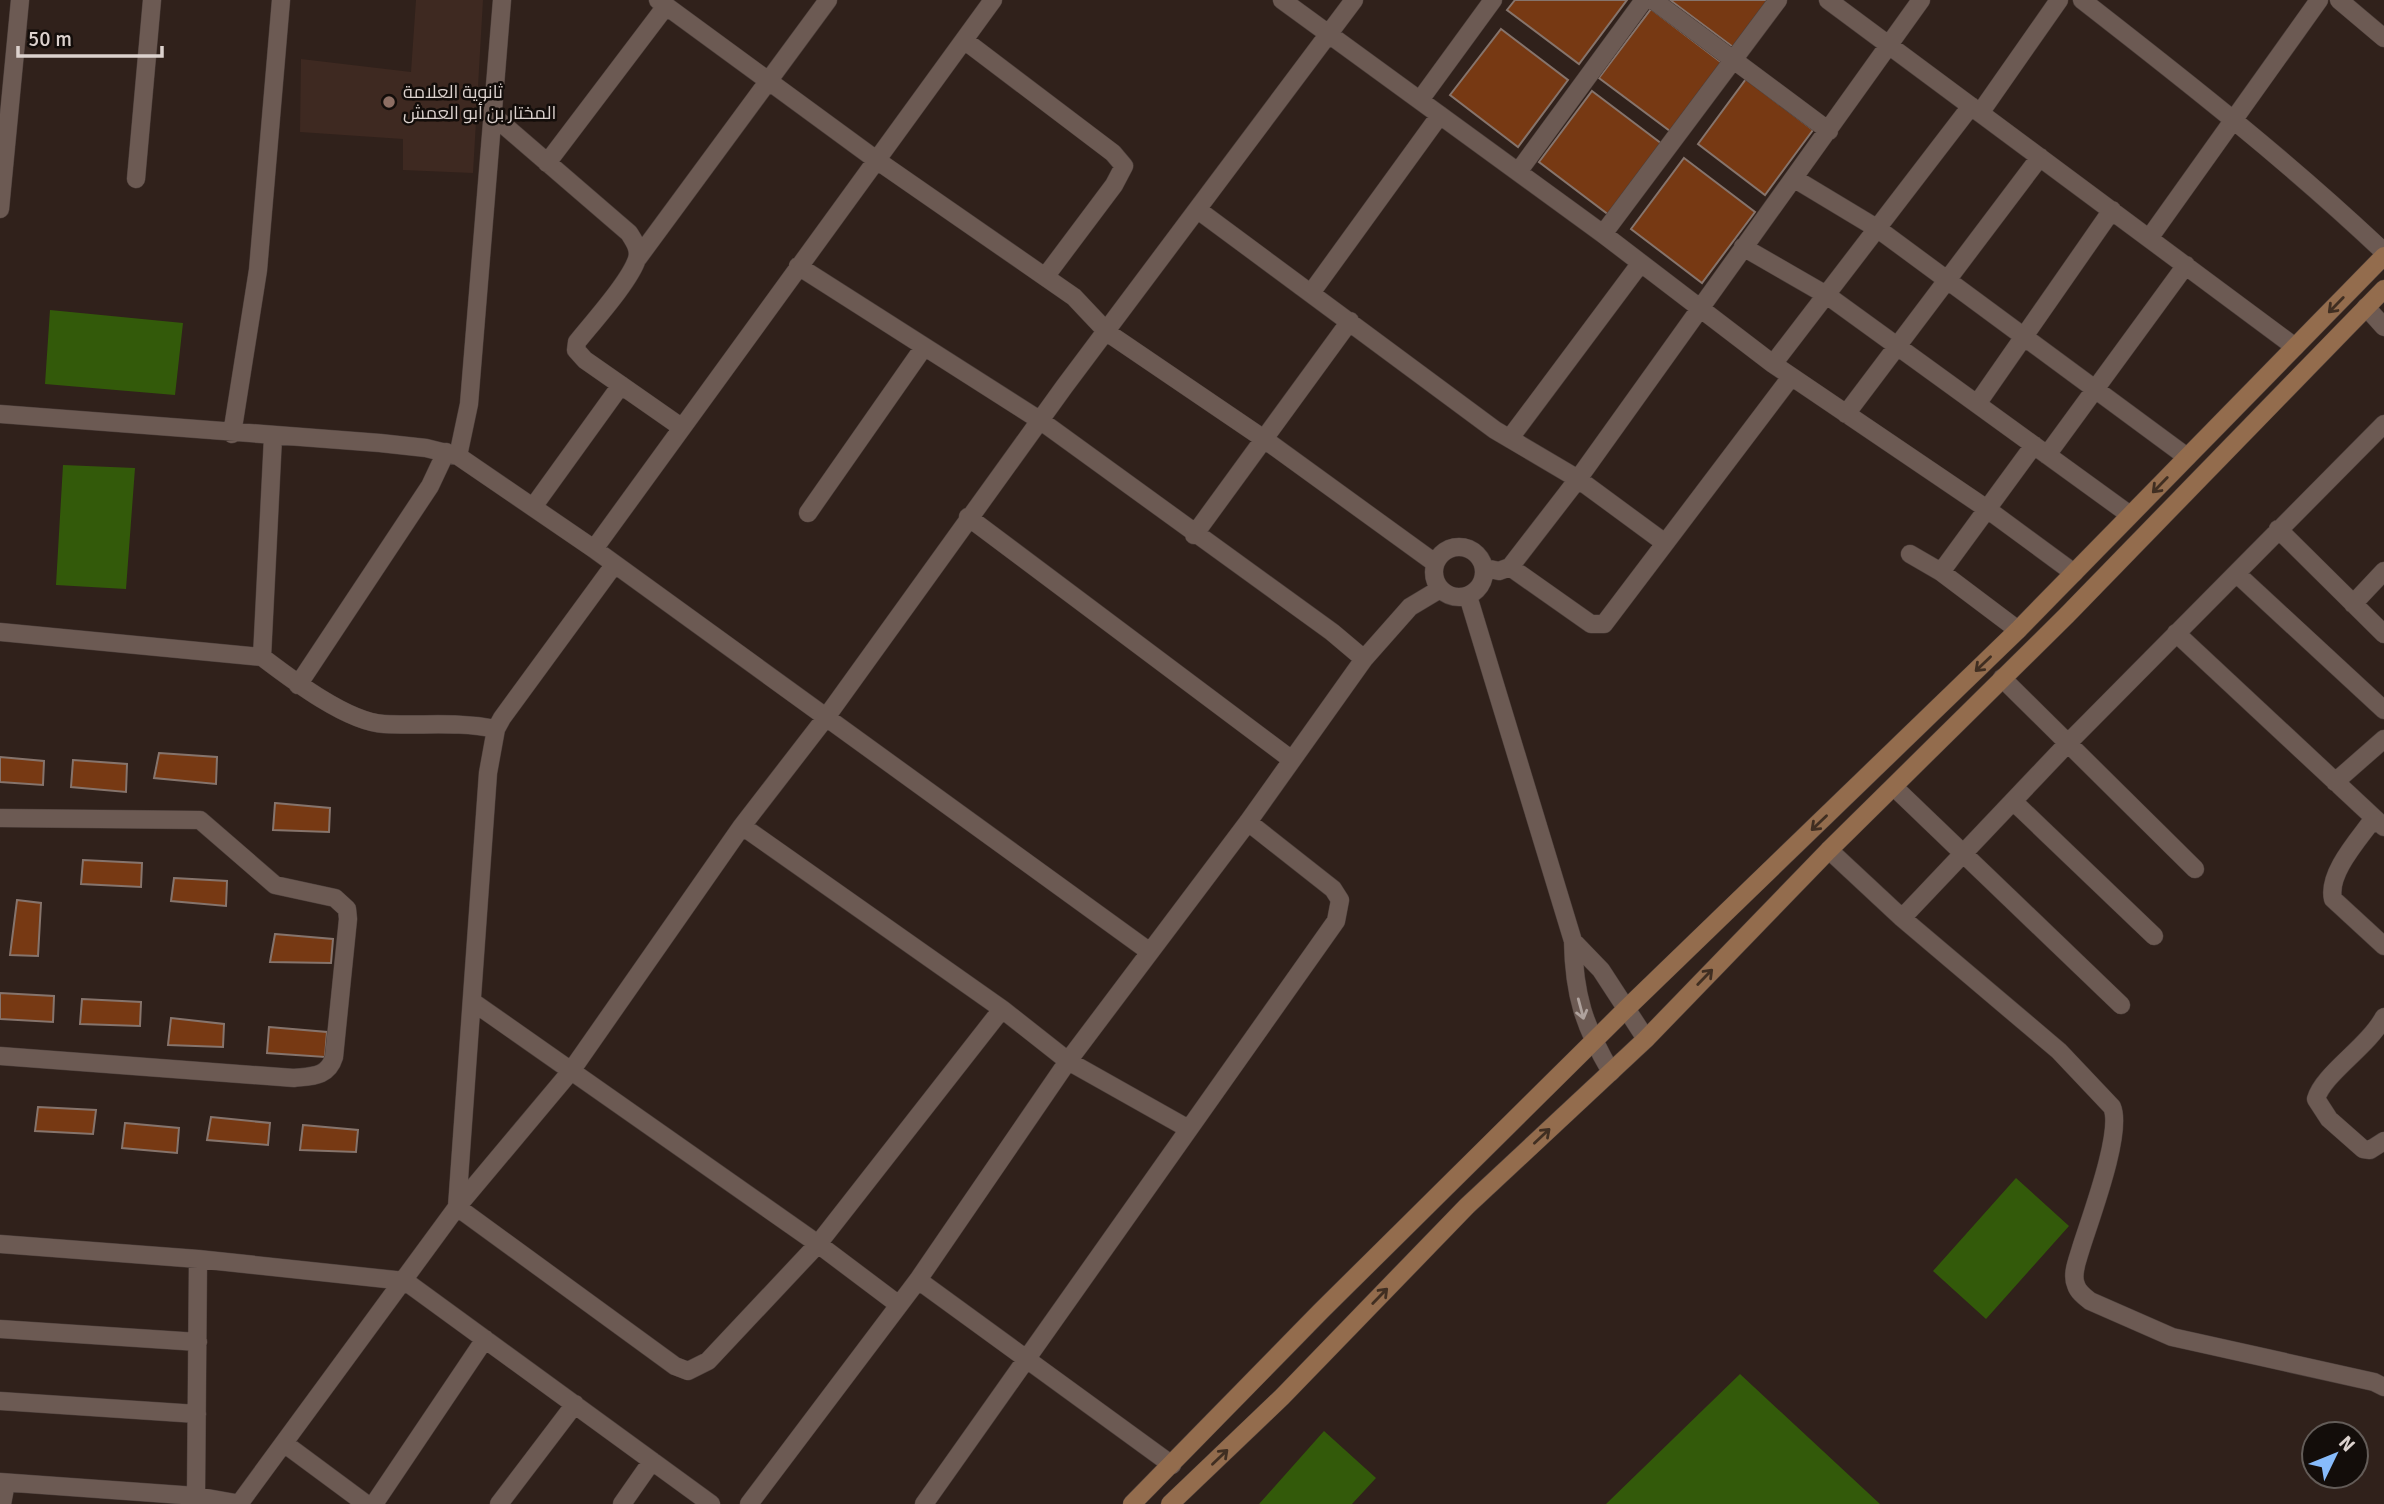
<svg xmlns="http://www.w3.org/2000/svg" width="2384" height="1504" viewBox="0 0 2384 1504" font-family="Signika,Cairo,sans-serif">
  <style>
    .built { fill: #3e2921 }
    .green { fill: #335a0a }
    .building { fill: #773913; stroke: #86746c; stroke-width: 2 }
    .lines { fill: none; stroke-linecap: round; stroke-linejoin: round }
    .street-casing { stroke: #4b3e3a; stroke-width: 19 }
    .secondary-casing { stroke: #4b3e3a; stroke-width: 19 }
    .street { stroke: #6c5a53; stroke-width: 18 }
    .secondary { stroke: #936c4d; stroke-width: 18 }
    .oneway { stroke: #402e21 }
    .oneway2 { stroke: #afa29d }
    .education-dot { fill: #8d6e63; stroke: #130d0a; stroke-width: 2.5 }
    .labels { text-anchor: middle; stroke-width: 5; stroke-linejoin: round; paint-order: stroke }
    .poi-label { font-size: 18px; fill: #dcd2ce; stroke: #130d0a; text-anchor: start }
  </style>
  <rect width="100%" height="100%" fill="#30211b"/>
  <!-- built -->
  <path class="built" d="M416 0H483L473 173 403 170V139L300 132 301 59 411 72Z"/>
  <!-- green -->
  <path class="green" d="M50 310 183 323 175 395 45 384Z
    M63 465 135 468 126 589 56 585Z
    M2016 1178 2069 1226 1986 1319 1933 1271Z
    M1740 1374 1880 1504H1606Z
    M1324 1431 1376 1478 1352 1504H1259Z"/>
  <!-- building -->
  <path class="building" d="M1515 0H1627L1579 64 1507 10Z
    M1670 0H1768L1733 47Z
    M1651 9 1722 63 1670 131 1599 78Z
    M1501 29 1568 80 1518 147 1450 95Z
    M1746 79 1813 130 1765 195 1698 144Z
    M1592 91 1662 144 1609 215 1539 162Z
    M1684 158 1755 212 1702 283 1631 229Z
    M159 753 217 757 216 784 154 778Z
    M0 757 44 761 43 785 0 782Z
    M73 760 127 764 126 792 71 787Z
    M275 803 330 808 329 832 273 830Z
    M83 860 142 863 141 887 81 884Z
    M174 878 227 881 226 906 171 901Z
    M17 900 41 903 38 956 10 955Z
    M275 934 333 939 331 963 270 962Z
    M0 993 54 996 53 1022 0 1019Z
    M82 999 141 1002 140 1026 80 1024Z
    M171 1018 224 1024 223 1047 168 1045Z
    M269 1027 327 1032 325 1057 267 1053Z
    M38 1107 96 1110 93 1134 35 1131Z
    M211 1117 270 1123 268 1145 207 1140Z
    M125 1123 179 1128 177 1153 122 1148Z
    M303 1125 358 1130 356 1152 300 1150Z"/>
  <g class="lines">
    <defs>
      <path id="street" d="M658 0 875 159 1074 297 1108 333 1264 439 1435 563
        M1282 0 1603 234 1773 364 1987 509 2074 573
        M1653 0 1829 131
        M1828 0 2295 347
        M2082 0C2186 81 2288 161 2384 252
        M2339 0 2384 38
        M964 40 1113 153 1124 166 1114 185 1045 277
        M1420 100 1493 0
        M1980 113 2059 0
        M491 114 629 233C634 241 640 249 637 259 630 281 593 322 577 342L576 350 585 360 681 427
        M547 163 666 6
        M1518 172 1644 0
        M136 179 152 0
        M1795 179 1878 229 2187 457
        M0 209 20 0
        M1198 210 1495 430 1578 479 1665 543
        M1603 234 1778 0
        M2150 237 2319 0
        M1743 247 1828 296 2130 515
        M638 258 828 0
        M798 266 1041 421 1332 632 1364 659
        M1311 293 1440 115
        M2366 307 2384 327
        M1773 364 1971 106
        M1977 404 2112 210
        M0 414 380 443 426 448 458 456 594 549 1150 952
        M1846 414 2040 157
        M232 434 258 270 281 0
        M273 437 262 657C291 679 347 722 384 724 422 726 457 721 496 729
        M1510 438 1640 264
        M2047 455 2186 265
        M458 456 469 404 502 0
        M533 507 621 385
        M808 513 924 347
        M968 517 1292 760
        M2278 529 2384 634
        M1194 535 1350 321
        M1434 572a25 25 0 1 1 50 0a25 25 0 1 1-50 0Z
        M594 549 993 0
        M1910 554 1941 572 2018 630
        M1510 567 1591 624H1604L1791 377
        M1485 568 1499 571 1510 567 1578 479 1921 0
        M1941 572 2034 445
        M2237 574 2384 710
        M1468 596 1573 941C1574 995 1584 1026 1611 1072
        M2353 604 2384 571
        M0 632 262 657
        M2176 633 2384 827
        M2002 678 2195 869
        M298 685 430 486 446 452
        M2335 782 2384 739
        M1895 788 2121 1005
        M2014 802 2154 936
        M0 818 200 820 275 885 335 898 347 909 348 919 334 1057C328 1077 312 1076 294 1078L0 1056
        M2374 818C2360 838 2327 873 2333 899L2384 946
        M742 826 1002 1009 1068 1061 1187 1128
        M1829 850 1902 918 2059 1051 2112 1107C2123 1132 2090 1219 2081 1248 2078 1259 2071 1274 2076 1285 2078 1292 2085 1297 2090 1301L2172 1337 2374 1382 2384 1387
        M1902 918 2069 742 2384 424
        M1573 941 1601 970 1646 1039
        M473 1002 818 1244 899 1305
        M1002 1009 818 1244 708 1361 688 1371 675 1366 457 1207 571 1071 742 826 827 716 1064 387 1354 0
        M2384 1017C2368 1047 2323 1074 2316 1099L2329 1119 2363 1149 2370 1150 2384 1141
        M0 1244 198 1259 405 1281 711 1504
        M918 1280 1172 1465
        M0 1329 198 1342
        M0 1401 197 1414
        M285 1444 366 1504
        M0 1482 196 1496 241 1504
        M196 1496 198 1259
        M2 1504 6 1483
        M239 1504 457 1207 488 773 496 729 502 718 614 565
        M374 1504 485 1339
        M499 1504 575 1404
        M622 1504 652 1461
        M749 1504 918 1280 1068 1061 1248 822 1364 659 1410 607 1440 589
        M924 1504 1336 921 1340 900 1333 889 1248 822"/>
      <path id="secondary" d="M1132 1504 1321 1311 1626 1009 2018 630 2384 256
        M1170 1504 1282 1397 1467 1206 1646 1039 1829 850 2067 615 2384 289"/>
    </defs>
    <!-- street casing -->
    <use href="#street" class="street-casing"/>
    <!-- secondary casing -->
    <use href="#secondary" class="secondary-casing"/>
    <!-- street -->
    <use href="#street" class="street"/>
    <!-- secondary -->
    <use href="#secondary" class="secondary"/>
  </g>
  <!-- one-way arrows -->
  <defs><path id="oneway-shaft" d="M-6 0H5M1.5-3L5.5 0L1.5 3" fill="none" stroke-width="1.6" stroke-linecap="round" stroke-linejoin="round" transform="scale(1.75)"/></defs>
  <g class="oneway">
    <use href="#oneway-shaft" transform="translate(2336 305) rotate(134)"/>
    <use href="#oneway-shaft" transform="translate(2160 485) rotate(134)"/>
    <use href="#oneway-shaft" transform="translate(1983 664) rotate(136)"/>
    <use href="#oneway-shaft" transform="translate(1819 823) rotate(136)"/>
    <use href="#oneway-shaft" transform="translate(1705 977) rotate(-46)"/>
    <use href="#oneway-shaft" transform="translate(1542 1136) rotate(-43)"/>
    <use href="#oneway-shaft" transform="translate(1380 1296) rotate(-46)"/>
    <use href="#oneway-shaft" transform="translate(1220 1457) rotate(-44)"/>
  </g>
  <use class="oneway2" href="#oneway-shaft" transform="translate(1581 1009) rotate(75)"/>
  <!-- markers -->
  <circle class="education-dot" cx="389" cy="102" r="7"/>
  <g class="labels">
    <!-- poi labels -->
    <g class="poi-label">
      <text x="403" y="98">ثانوية العلامة<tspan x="403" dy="21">المختار بن أبو العمش</tspan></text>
    </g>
  </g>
  <!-- north arrow -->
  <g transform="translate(2335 1455) rotate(47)"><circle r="33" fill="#130d0a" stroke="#635c58" stroke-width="2"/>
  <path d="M0-5L12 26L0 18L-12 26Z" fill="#87bbfb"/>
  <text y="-10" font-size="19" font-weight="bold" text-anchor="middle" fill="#dcd2ce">N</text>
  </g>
  <!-- scale -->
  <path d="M18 46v10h144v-10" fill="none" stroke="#dcd2ce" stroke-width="3.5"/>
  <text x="28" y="46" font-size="21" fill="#dcd2ce" stroke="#130d0a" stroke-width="5" paint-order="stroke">50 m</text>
</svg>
